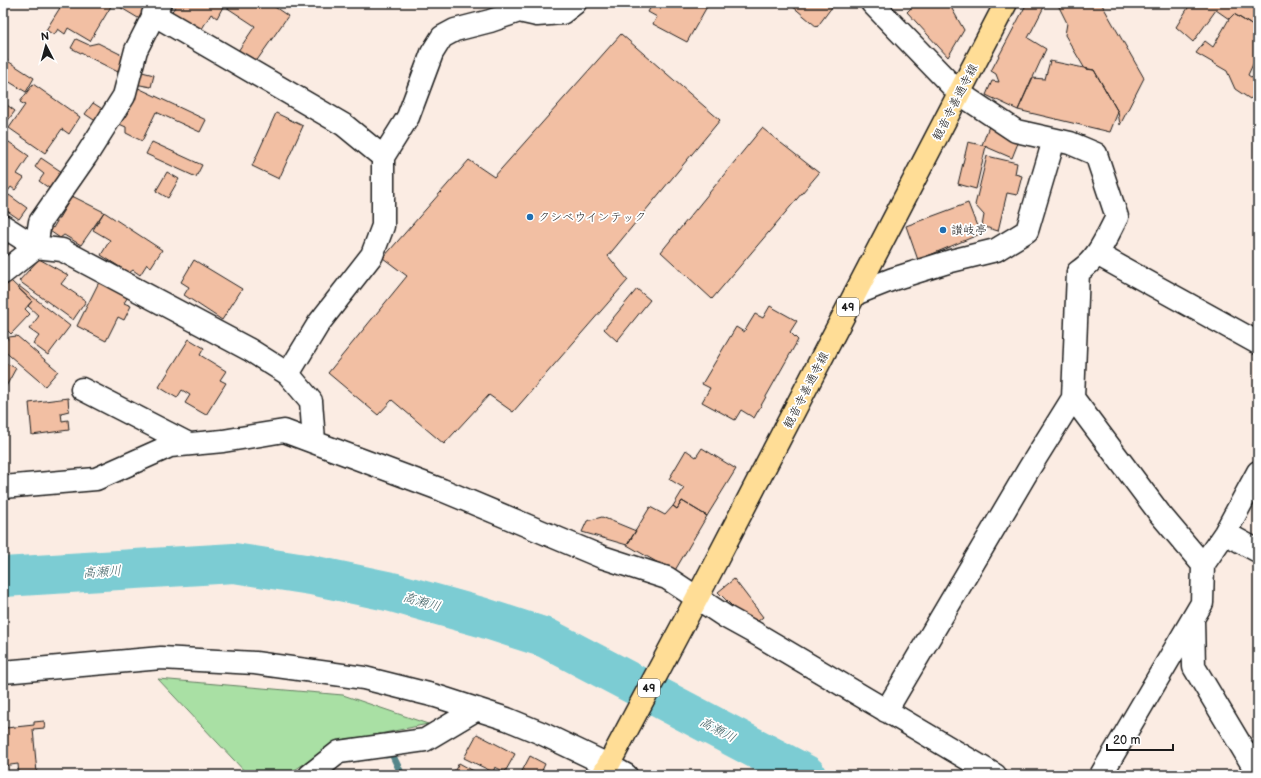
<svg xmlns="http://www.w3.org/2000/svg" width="1261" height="778" viewBox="0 0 1261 778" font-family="'Balsamiq Sans','Klee One',sans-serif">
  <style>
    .green { fill: #a9e0a4; stroke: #627e60 }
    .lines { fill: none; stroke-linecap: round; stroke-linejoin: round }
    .stream { stroke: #55868a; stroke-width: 7 }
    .river { stroke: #7bccd3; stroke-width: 40 }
    .building { fill: #f2bfa3; stroke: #1c1c1c }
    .minor-casing { stroke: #1c1c1c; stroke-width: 25 }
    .major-casing { stroke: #1c1c1c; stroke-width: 25 }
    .minor { stroke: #fff; stroke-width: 22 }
    .major { stroke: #ffdd96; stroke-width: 22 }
    .poi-dot { fill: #1f6fb2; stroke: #fff; stroke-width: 1.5 }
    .labels { text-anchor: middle; stroke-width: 3.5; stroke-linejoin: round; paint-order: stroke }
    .shield { fill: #fff; stroke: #606060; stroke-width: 1 }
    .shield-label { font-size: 11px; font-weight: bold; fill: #1c1c1c }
    .street-label { font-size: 12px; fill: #1c1c1c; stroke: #fff }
    .poi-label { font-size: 12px; fill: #1c1c1c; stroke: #fff; text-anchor: start }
    .water-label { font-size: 13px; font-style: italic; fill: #426265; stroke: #fff }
  </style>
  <rect width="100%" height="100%" fill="#fbece3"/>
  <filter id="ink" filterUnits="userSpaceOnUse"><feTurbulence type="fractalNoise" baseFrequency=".025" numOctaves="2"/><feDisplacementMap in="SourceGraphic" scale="8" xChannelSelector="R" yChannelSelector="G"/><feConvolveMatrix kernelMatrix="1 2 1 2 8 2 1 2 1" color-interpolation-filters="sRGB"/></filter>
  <g filter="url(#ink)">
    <!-- green -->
    <path class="green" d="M158 679 343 695 428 724 336 743 287 775H248Z"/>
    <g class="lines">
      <!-- stream -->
      <path class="stream" d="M386 755 392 754 402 775"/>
      <!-- river -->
      <path class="river" d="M3 577 234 563 311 575 392 592 481 617 546 638 806 775"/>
    </g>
    <!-- building -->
    <path class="building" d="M63 3H113L90 41 68 28 65 34 58 29 54 35 46 30Z
      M113 3H154L143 21Z
      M170 3H225L217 18 211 14 200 32 170 14 175 7Z
      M225 3H269L288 16 253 66 236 54 255 26 223 5Z
      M653 3H709L687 42 653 24 657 17 648 12Z
      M793 3H835L817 27 791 5Z
      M916 3H952V9L964 30 948 57 907 12Z
      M1027 3H1046L1028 38 1046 49 1018 110 986 95 992 81 999 82 996 74 991 71Z
      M1057 3H1101L1144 78 1120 125 1118 112 1094 70 1085 69 1065 35 1067 23Z
      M1191 3H1258V29L1234 14 1229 19 1216 10 1193 42 1176 27Z
      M1234 14 1258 29V63L1254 62 1248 75 1258 82V91L1250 99 1235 89 1227 71 1196 53 1205 41 1213 47 1229 19Z
      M621 34 720 120 608 256 628 280 513 412 489 395 444 444 392 400 378 415 328 373 407 276 383 258 469 160 494 177Z
      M76 39 89 45 98 43 126 57 118 72 71 48Z
      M3 58 34 78 26 92 3 78V75L7 70 3 67Z
      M1050 61 1094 70 1118 112 1110 132 1018 110 1032 78 1045 79Z
      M138 71 154 75 151 87 135 84Z
      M33 84 80 117 69 134 62 129 45 153 9 128 25 105 20 102Z
      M134 86 206 120 200 132 156 112 142 141 126 133V127L117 123Z
      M3 102 15 111 3 127Z
      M93 103 107 112 100 124 85 114Z
      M276 113 303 126 279 179 252 166Z
      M989 126 1020 138 1012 158 982 145Z
      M762 128 819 173 712 299 661 252Z
      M6 140 29 156 17 174 24 178 15 190 11 187 3 198V144Z
      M152 142 202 165 196 177 146 154Z
      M968 142 986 146 976 189 958 184Z
      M987 156 1017 163 1015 174 1022 176 1017 195 1007 193 998 231 982 226 984 215 975 205Z
      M41 158 68 176 56 193 39 181 44 174 35 167Z
      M167 172 179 179 168 198 156 191Z
      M9 195 27 208 19 219 3 208V204Z
      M72 196 104 212 81 245 64 235 60 238 47 229 49 225 53 228Z
      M968 203 980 234 918 260 906 226Z
      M104 212 162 250 151 267 147 264 140 275 133 270 129 273 101 255 110 240 93 230Z
      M3 239 9 242 3 255Z
      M39 259 68 275 61 284 86 301 73 320 19 281Z
      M194 260 242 289 222 320 184 295 189 287 181 282Z
      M100 280 129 295 124 303 131 306 124 320 118 317 106 341 77 326Z
      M11 281 32 301 25 309 30 314 11 334 3 326V289Z
      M19 286 70 326 48 355 33 344 39 336 29 329 39 316 28 306 32 301 19 289Z
      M637 289 650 300 617 341 604 329Z
      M770 306 797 321 790 332 798 340 754 418 741 410 735 420 702 402 710 388 702 384 736 327 744 332 755 314 763 318Z
      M17 336 58 371 45 386 3 350V344L9 337Z
      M189 339 204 348 200 355 226 371 220 380 226 383 206 415 185 403 190 395 182 390 177 398 159 387Z
      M3 362 16 368 3 392Z
      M68 398 69 411 61 413 62 421 68 420 69 430 32 435 29 403Z
      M702 448 736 469 707 516 682 501 677 509 673 506 684 488 669 479 686 450 696 457Z
      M682 501 707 516 674 572 627 545 650 507 665 515 673 506 677 509Z
      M602 517 636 531 627 545 582 532 587 521Z
      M734 579 763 617 752 626 718 592Z
      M44 721 45 728 33 729 37 773 19 775 18 764 3 766V723H5L6 728 34 725V722Z
      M477 734 515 754 505 772 495 767 493 772 464 758Z
      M530 756 545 764 540 775H520Z
      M459 763 481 775H452Z"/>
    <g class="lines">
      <defs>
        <path id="minor" d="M872 3 959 93 1016 131 1070 143 1096 154 1117 217C1106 238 1098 259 1078 272L1073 398 1160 514 1203 565
          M153 14 344 125 383 157
          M3 226 36 247 62 250 250 350 288 374 311 401 314 441
          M1097 254 1258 343
          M3 273 36 247 40 222 86 156 124 96 136 50 160 3
          M855 294 893 279 951 261 996 250 1027 231 1054 140
          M288 374 319 323 372 255 383 226V157L408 117 432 53 442 37 455 30 490 21 519 11 537 15 562 13 575 3
          M82 389 189 444
          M3 487 96 479 170 446 223 441 284 431 442 490 602 557 667 578 726 617 755 633 995 775
          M1225 533 1258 551
          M1193 619 1194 667 1258 774
          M3 672 161 658 255 663 364 678 436 696 507 719 541 733 608 765 626 775
          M886 711 1030 467 1073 398
          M310 775 339 752 425 740 477 709
          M1101 775 1202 603 1203 565 1225 533 1258 472"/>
        <path id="major" d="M603 775 697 598 1006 3"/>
      </defs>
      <!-- minor casing -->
      <use href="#minor" class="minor-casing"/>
      <!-- major casing -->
      <use href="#major" class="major-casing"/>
      <!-- minor -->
      <use href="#minor" class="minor"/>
      <!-- major -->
      <use href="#major" class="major"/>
    </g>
  </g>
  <!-- markers -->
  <g class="poi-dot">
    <circle cx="530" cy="217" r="4"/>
    <circle cx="943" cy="230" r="4"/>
  </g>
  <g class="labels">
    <!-- shield labels -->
    <g class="shield">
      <rect x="837" y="298" width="22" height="18" rx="3"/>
      <rect x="638" y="679" width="22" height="18" rx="3"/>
    </g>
    <g class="shield-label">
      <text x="848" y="311">49</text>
      <text x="649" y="692">49</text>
    </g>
    <!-- street labels -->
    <g class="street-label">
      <text transform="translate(955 102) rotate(-63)" y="4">観音寺善通寺線</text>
      <text transform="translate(806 390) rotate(-63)" y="4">観音寺善通寺線</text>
    </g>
    <!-- poi labels -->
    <g class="poi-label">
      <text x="538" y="221">クシベウインテック</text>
      <text x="951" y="234">讃岐亭</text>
    </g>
    <!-- water labels -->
    <g class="water-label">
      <text transform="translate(102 571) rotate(-4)" y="5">高瀬川</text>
      <text transform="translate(422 601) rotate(16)" y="5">高瀬川</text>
      <text transform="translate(718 729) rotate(28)" y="5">高瀬川</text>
    </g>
  </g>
  <!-- margin -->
  <rect width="1261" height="778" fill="none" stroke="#fff" stroke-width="16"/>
  <rect x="8" y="8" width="1245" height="762" fill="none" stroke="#1c1c1c" stroke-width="1.5" filter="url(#ink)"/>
  <!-- north arrow -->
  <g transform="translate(46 46) rotate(354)" stroke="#ffffff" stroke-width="3" paint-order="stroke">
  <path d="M0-3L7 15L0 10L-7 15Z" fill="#1c1c1c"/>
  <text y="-6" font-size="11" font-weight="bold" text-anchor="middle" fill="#1c1c1c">N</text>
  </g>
  <!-- scale -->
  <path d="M1107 744v6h66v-6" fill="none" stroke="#1c1c1c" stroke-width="2"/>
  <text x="1113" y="744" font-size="12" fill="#1c1c1c" stroke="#ffffff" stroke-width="3" paint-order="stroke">20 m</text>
</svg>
